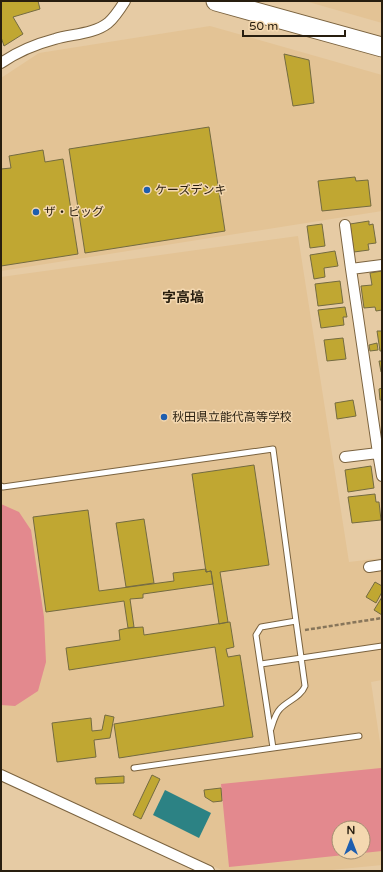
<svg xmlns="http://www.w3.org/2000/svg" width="383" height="872" viewBox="0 0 383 872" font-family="'Varela Round','Noto Sans JP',sans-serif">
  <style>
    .built { fill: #e3c395; fill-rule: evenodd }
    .green { fill: #e3898e; fill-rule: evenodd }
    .water { fill: #2c8284 }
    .building { fill: #c0a732; stroke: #746b41 }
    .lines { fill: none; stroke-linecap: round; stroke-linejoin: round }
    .lane-casing { stroke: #7b633f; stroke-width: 7 }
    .street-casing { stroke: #7b633f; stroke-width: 12 }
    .highway-casing { stroke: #7b633f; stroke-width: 21 }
    .path { stroke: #87755a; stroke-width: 2.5; stroke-dasharray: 4 2; stroke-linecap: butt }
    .lane { stroke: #fff; stroke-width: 5 }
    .street { stroke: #fff; stroke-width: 10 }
    .highway { stroke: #fff; stroke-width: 19 }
    .poi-dot { fill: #1e5eaf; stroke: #f4d8b0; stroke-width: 1.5 }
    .labels { text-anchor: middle; stroke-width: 3; stroke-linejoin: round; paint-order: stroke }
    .poi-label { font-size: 12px; fill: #281e0f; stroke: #f4d8b0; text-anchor: start }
    .quarter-label { font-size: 14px; font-weight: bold; fill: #281e0f; stroke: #f4d8b0 }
  </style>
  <rect width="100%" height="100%" fill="#e6cba4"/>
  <!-- built -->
  <path class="built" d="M305 1H382V23Z
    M210 26 382 75V211L1 271V78L39 53Z
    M298 236 349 562 382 558V680L371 682 382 756V865L321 871H224L1 771V277ZM339 828H363V852H339Z"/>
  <!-- green -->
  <path class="green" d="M1 504 19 512 31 530 44 617 46 662 38 691 15 706 1 705Z
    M381 768 382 780V851L229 867 221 784ZM339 828H363V852H339Z"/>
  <!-- water -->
  <path class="water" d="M165 790 211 813 199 838 153 815Z"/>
  <!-- building -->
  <path class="building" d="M1 1H38L40 9 13 17 23 34 4 46 1 37Z
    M284 54 309 60 314 103 293 106Z
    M209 127 225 231 85 253 69 149Z
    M43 150 45 162 63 159 78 254 1 266V169L11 168 9 156Z
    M355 177 356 181 368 180 371 206 322 211 318 181Z
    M369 221V225L373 224 376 243 368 244 369 250 354 252 350 224Z
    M322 224 325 246 310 248 307 226Z
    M335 251 338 266 324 268 325 277 314 279 310 255Z
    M382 271V310L376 311 375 307 364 308 361 286 372 285 370 273Z
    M340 281 343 303 318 306 315 284Z
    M345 307 347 317H343L344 325 321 328 318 310Z
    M377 331H382V351H380Z
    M343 338 346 359 327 361 324 340Z
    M377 343 378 350 370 351 369 345Z
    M379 361H382V372H381Z
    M382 388V400H380L379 389Z
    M353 400 356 416 337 419 335 403Z
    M254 465 269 565 220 572 228 622 219 624 211 571 206 572 192 474Z
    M371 466 374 488 348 492 345 470Z
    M375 494 376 502H379L381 520 352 523 348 497Z
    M88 510 99 591 174 581 173 573 206 569V572L211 571 213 584 143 594V598L130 599 134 627 128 628 124 601 46 612 33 517Z
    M144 519 154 583 126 587 116 523Z
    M375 582 382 586V592L376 603 366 597Z
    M382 597V615L374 610Z
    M230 622 234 647 226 649 228 657 240 655 253 737 119 758 114 724 224 706 215 647 69 670 66 648 120 640 119 630 128 628 143 627 144 635Z
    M105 715 114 717 110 738 94 740 96 757 57 762 52 723 91 718 92 731 102 730Z
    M152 775 160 779 141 819 133 815Z
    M124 776V783L96 784 95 778Z
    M221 788 222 801 213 802 205 797 204 790Z"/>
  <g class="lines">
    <defs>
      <path id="lane" d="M1 486 3 487 273 449 296 621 261 627 256 635 273 748 134 768
        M261 664 382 646
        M271 729C273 723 275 714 280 709 287 701 301 697 305 686L296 621
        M273 748 359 736"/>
      <path id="street" d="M1 63C17 52 36 44 55 39 72 34 94 34 108 23 115 17 120 9 125 1
        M345 225 351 269
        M382 265 351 269 378 453 382 452
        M345 457 378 453 382 476
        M369 567 382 565
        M1 775 209 871"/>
      <path id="highway" d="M216 1 382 47"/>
    </defs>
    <!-- lane casing -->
    <use href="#lane" class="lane-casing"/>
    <!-- street casing -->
    <use href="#street" class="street-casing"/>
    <!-- highway casing -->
    <use href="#highway" class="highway-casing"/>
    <!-- path -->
    <path class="path" d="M305 630 382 618"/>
    <!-- lane -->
    <use href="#lane" class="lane"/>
    <!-- street -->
    <use href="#street" class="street"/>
    <!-- highway -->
    <use href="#highway" class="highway"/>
  </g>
  <!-- markers -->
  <g class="poi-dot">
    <circle cx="147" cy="190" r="4"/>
    <circle cx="36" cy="212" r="4"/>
    <circle cx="164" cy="417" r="4"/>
  </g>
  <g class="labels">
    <!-- poi labels -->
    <g class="poi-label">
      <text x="155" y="194">ケーズデンキ</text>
      <text x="44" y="216">ザ・ビッグ</text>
      <text x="172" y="421">秋田県立能代高等学校</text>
    </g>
    <!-- quarter labels -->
    <g class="quarter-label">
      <text x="183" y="302">字高塙</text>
    </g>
  </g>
  <!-- border -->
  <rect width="383" height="872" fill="none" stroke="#281e0f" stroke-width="4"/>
  <!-- north arrow -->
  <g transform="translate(351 840)"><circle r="19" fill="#f4d8b0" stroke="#a28e70"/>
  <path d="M0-3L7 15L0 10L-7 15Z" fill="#1e5eaf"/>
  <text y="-6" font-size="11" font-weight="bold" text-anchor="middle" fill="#281e0f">N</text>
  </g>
  <!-- scale -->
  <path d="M243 30v6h102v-6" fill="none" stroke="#281e0f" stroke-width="2"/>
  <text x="249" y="30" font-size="12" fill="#281e0f" stroke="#f4d8b0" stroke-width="3" paint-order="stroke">50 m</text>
</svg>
